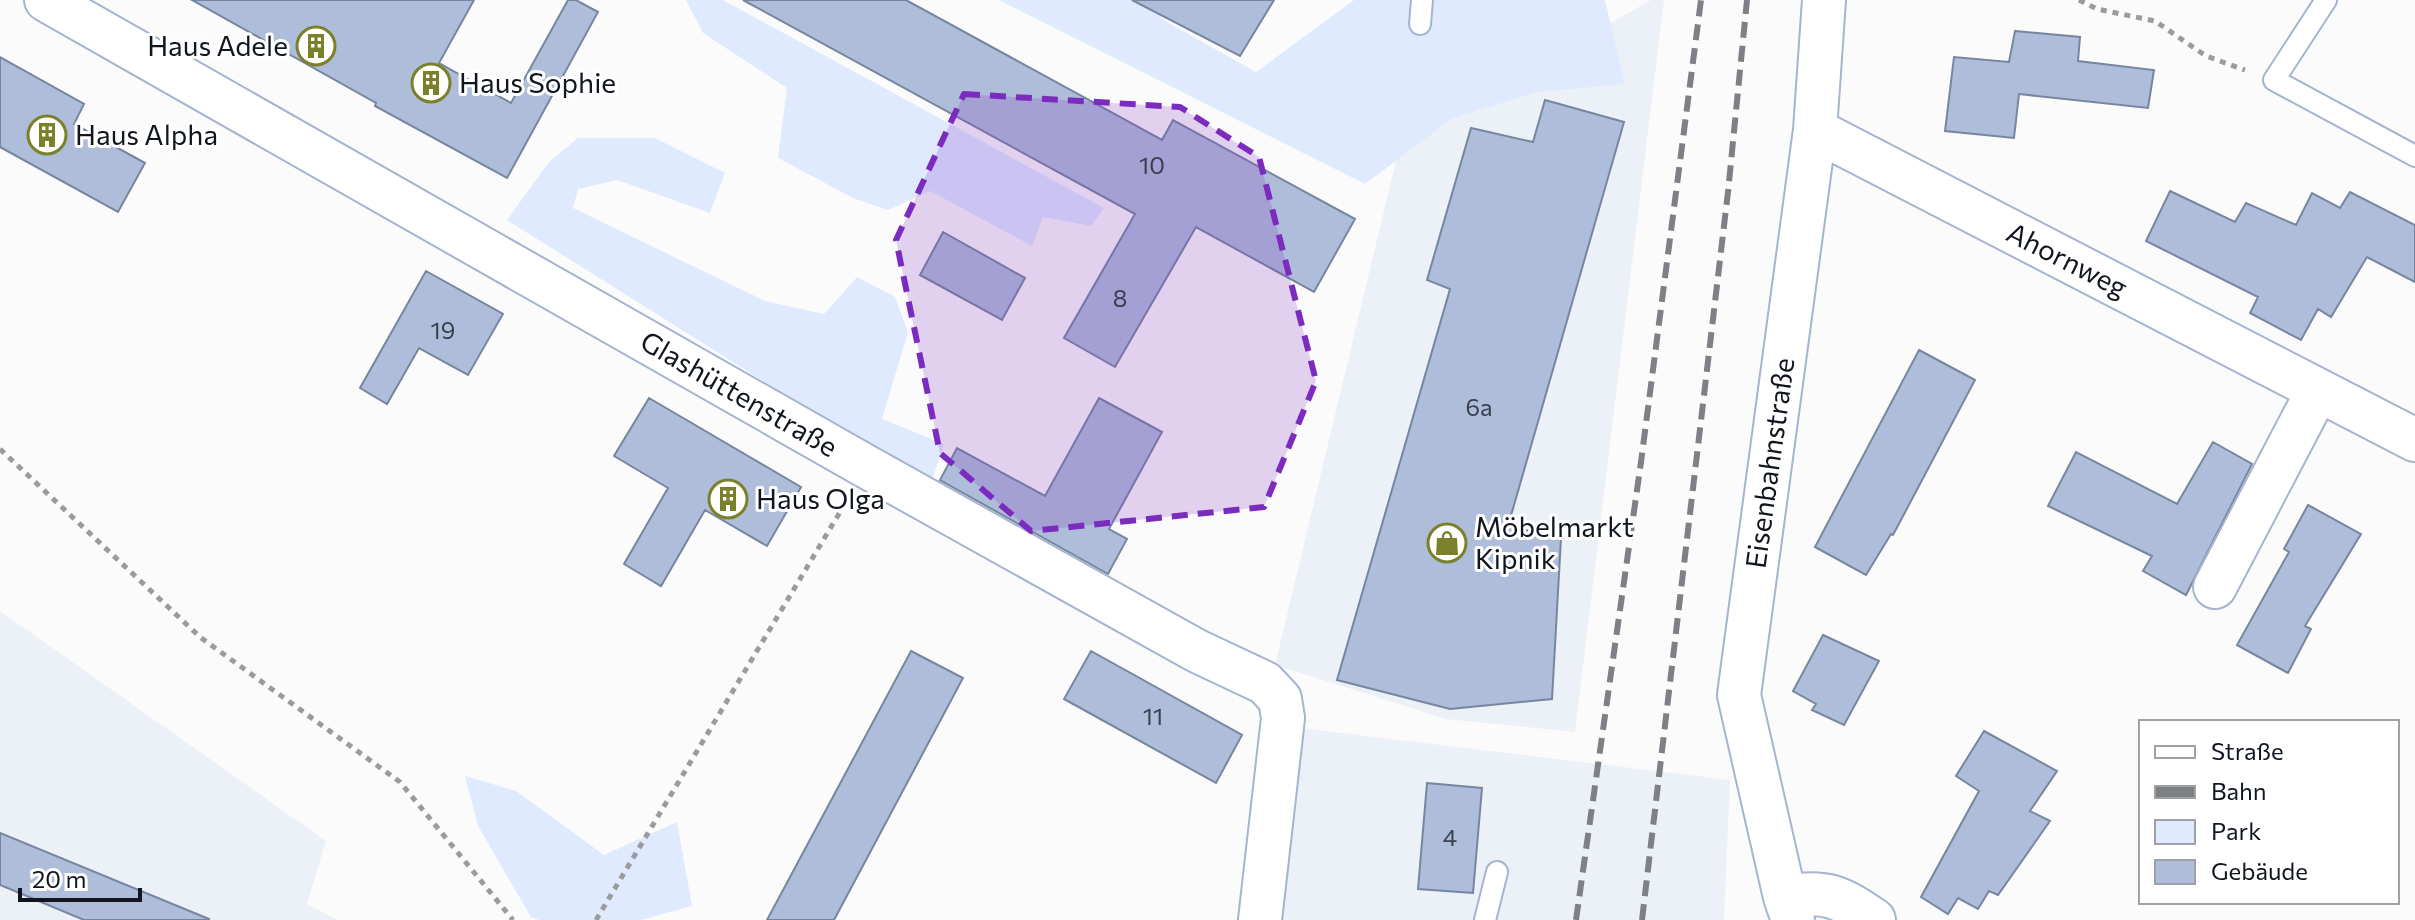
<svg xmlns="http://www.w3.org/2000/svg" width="2415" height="920" viewBox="0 0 2415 920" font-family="Commissioner,sans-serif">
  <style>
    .built { fill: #ecf0f7 }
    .green { fill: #dfeaff }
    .building { fill: #aebdda; stroke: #7786a0; stroke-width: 2 }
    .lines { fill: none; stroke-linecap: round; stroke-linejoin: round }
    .lane-casing { stroke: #a5b4d0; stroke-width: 24 }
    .street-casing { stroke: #a5b4d0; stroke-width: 46 }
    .path { stroke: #999b9f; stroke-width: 5; stroke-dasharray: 6 6; stroke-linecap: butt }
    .lane { stroke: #fff; stroke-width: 20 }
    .street { stroke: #fff; stroke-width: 42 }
    .rail { stroke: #7d8085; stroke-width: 6; stroke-dasharray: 16 8; stroke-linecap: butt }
    .marked { fill: #7b2cbf; fill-opacity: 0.2; stroke: #7b2cbf; stroke-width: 6; stroke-dasharray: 16 10; stroke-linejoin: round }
    .labels { text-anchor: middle; stroke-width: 6; stroke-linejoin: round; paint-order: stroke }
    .number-label { font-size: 24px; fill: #383f4e }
    .poi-label { font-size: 28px; fill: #10151f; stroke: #fff; text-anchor: start }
    .street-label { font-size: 28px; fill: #10151f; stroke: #fff }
  </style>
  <rect width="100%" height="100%" fill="#fbfbfb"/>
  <!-- built -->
  <path class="built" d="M1651 0H1664L1575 732 1446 719 1275 665 1400 144Z
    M0 611 326 841 307 904 337 920H0Z
    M1300 728 1730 780 1724 920H1283Z"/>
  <!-- green -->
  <path class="green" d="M686 0H723L1104 208 1091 226 1043 217 1032 246 930 191 888 210 853 198 778 158 787 88 703 33Z
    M999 0H1170L1160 18 1256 72 1354 0H1605L1625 84 1537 92 1453 118 1365 184Z
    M578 138H655L725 173 710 213 617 180 578 189 573 208 765 301 824 314 857 277 895 297 908 332 882 419 944 444 930 486 507 220 549 162Z
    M465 776 516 791 604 855 677 822 692 906 641 920H539L531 917 478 826Z"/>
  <!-- building -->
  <path class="building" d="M192 0H474L439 63 511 103 568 0H576L598 12 507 178 375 106 376 103Z
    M743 0H906L1162 140 1173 120 1355 219 1314 292 1196 227 1115 367 1064 338 1135 214Z
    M1132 0H1274L1240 56Z
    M2015 31 2080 37 2078 61 2154 70 2148 108 2019 94 2014 138 1945 131 1954 57 2009 62Z
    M0 57 84 104 74 124 145 163 118 212 0 147Z
    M1545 100 1624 122 1508 526 1561 538 1552 699 1450 709 1337 680 1450 289 1427 280 1471 128 1533 142Z
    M2170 191 2235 222 2246 203 2296 225 2312 193 2340 208 2350 192 2415 225V282L2367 257 2331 317 2318 309 2301 340 2250 313 2258 297 2146 241Z
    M943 232 1025 278 1002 320 920 275Z
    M426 271 503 314 468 375 419 348 387 404 360 388Z
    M1919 350 1975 380 1893 535 1891 534 1866 575 1815 547Z
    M649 398 801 487 767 546 705 510 661 586 624 564 668 488 614 456Z
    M1099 398 1162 432 1109 529 1127 539 1108 574 940 480 957 448 1045 496Z
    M2213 442 2252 464 2186 595 2143 571 2152 556 2048 506 2076 452 2177 504Z
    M2308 505 2361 534 2305 626 2311 629 2288 673 2237 645 2289 552 2284 549Z
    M1823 635 1879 661 1844 725 1812 710 1816 704 1793 691Z
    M911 651 963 678 834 920H767Z
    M1091 651 1242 735 1216 783 1064 699Z
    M1984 731 2057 771 2030 811 2050 821 1998 895 1989 891 1978 909 1958 898 1948 914 1921 897 1979 791 1956 776Z
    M1427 783 1482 788 1473 893 1418 889Z
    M0 833 209 919V920H84L0 885Z"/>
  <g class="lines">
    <defs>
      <path id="lane" d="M2326 0 2274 80 2415 156
        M1420 24 1422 0
        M1485 920 1497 872"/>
      <path id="street" d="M46 0 867 467 1197 651 1265 683 1280 699 1283 718 1260 920
        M1815 130 2415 440
        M2215 587 2318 390
        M1785 897C1826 889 1840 897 1874 920
        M1793 920 1785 897 1739 695 1815 130 1824 0"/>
    </defs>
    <!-- lane casing -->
    <use href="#lane" class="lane-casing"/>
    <!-- street casing -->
    <use href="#street" class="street-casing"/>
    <!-- path -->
    <path class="path" d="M2079 0 2097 9 2155 21 2206 56 2245 70
      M0 449 200 637 400 782 513 920
      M596 920 846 502"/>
    <!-- lane -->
    <use href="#lane" class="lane"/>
    <!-- street -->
    <use href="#street" class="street"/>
    <!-- rail -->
    <path class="rail" d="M1576 920 1641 462 1701 0
      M1642 920 1728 192 1747 0"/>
  </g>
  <!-- marked area -->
  <path class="marked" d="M964 94 1180 107 1259 157 1316 381 1264 507 1031 531 940 453 896 240Z"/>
  <!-- icons -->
  <defs>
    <symbol id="building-ring" viewBox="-11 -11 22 22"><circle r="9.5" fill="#fff" stroke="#7b802a" stroke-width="1.5"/><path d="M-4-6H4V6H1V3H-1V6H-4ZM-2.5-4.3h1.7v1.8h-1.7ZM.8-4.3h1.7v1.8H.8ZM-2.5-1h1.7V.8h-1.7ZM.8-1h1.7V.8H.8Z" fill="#7b802a"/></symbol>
    <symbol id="shop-ring" viewBox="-11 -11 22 22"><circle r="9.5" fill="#fff" stroke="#7b802a" stroke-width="1.5"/><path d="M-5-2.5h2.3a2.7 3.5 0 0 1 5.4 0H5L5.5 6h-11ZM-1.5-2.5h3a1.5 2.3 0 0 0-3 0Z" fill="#7b802a"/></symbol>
  </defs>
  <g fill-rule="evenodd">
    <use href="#building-ring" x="294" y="24" width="44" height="44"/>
    <use href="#building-ring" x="409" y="61" width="44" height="44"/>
    <use href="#building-ring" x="25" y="113" width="44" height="44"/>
    <use href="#building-ring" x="706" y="477" width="44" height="44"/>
    <use href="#shop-ring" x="1425" y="521" width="44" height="44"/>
  </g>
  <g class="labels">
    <!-- number labels -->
    <g class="number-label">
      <text x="1152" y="174">10</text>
      <text x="1120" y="307">8</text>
      <text x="443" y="339">19</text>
      <text x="1479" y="416">6a</text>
      <text x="1153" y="725">11</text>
      <text x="1450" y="846">4</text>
    </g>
    <!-- poi labels -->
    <g class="poi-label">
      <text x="288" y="56" text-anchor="end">Haus Adele</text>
      <text x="459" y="93">Haus Sophie</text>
      <text x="75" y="145">Haus Alpha</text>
      <text x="756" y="509">Haus Olga</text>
      <text x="1475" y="537">Möbelmarkt<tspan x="1475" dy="32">Kipnik</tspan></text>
    </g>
    <!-- street labels -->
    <g class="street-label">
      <text transform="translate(2067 260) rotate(27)" y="10">Ahornweg</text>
      <text transform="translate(739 394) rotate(30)" y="10">Glashüttenstraße</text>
      <text transform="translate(1770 463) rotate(-82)" y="10">Eisenbahnstraße</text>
    </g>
  </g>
  <!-- legend -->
  <rect x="2139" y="720" width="260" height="184" fill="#ffffff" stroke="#9fa1a5" stroke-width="2"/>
  <rect x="2155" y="746" width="40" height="12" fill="#ffffff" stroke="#9fa1a5" stroke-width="2"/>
  <text x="2211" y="760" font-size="24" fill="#10151f">Straße</text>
  <rect x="2155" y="786" width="40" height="12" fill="#7d8085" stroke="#9fa1a5" stroke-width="2"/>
  <text x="2211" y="800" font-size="24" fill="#10151f">Bahn</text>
  <rect x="2155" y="820" width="40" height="24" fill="#dfeaff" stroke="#9fa1a5" stroke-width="2"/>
  <text x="2211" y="840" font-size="24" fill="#10151f">Park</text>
  <rect x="2155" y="860" width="40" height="24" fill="#aebdda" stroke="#9fa1a5" stroke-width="2"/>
  <text x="2211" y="880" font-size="24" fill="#10151f">Gebäude</text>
  <!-- scale -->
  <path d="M20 888v12h120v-12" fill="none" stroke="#10151f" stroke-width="4"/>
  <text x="32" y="888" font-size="24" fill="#10151f" stroke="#ffffff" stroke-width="6" paint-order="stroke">20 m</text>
</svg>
